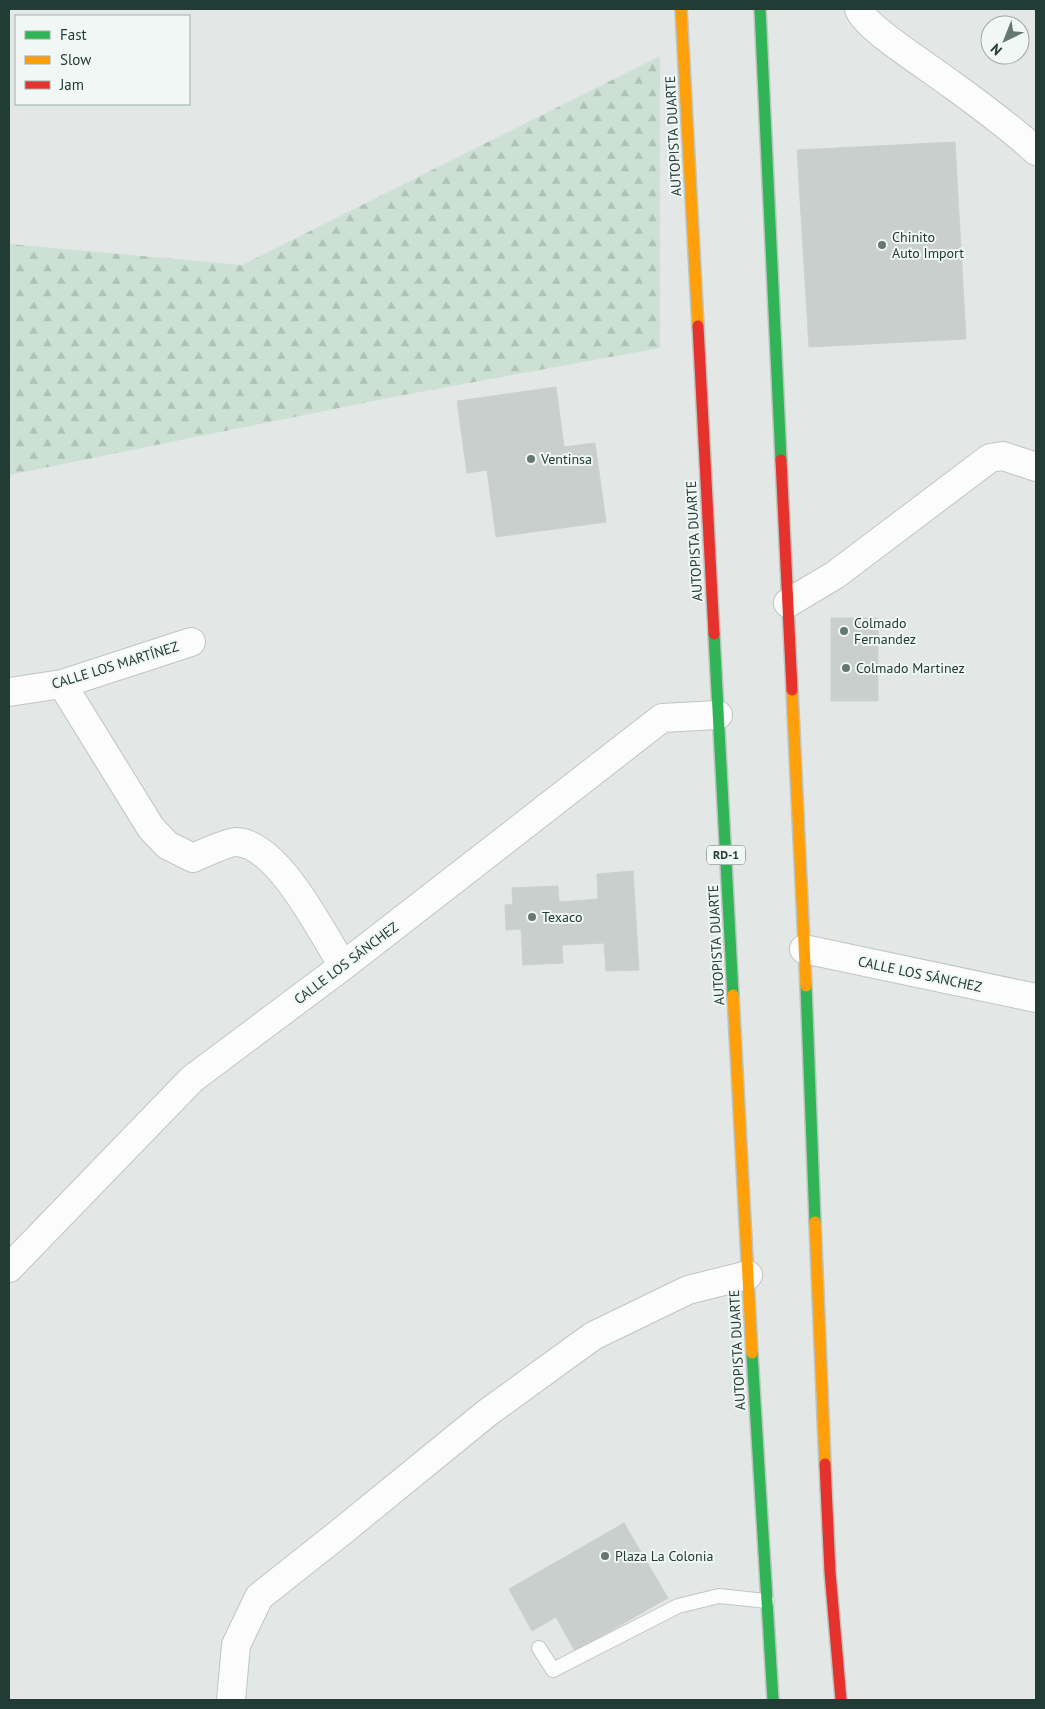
<svg xmlns="http://www.w3.org/2000/svg" width="1045" height="1709" viewBox="0 0 1045 1709" font-family="'PT Sans',sans-serif">
  <style>
    .forest { fill: url(#forest-firs) }
    .building { fill: #c9cfcd; stroke: #ccd1cf }
    .lines { fill: none; stroke-linecap: round; stroke-linejoin: round }
    .lane-casing { stroke: #c0c5c3; stroke-width: 16 }
    .street-casing { stroke: #c0c5c3; stroke-width: 30 }
    .fast-casing { stroke: #bcc5c2; stroke-width: 14 }
    .slow-casing { stroke: #bcc5c2; stroke-width: 14 }
    .jam-casing { stroke: #bcc5c2; stroke-width: 14 }
    .lane { stroke: #fbfcfb; stroke-width: 14 }
    .street { stroke: #fbfcfb; stroke-width: 28 }
    .fast { stroke: #30b455; stroke-width: 11 }
    .slow { stroke: #ff9f0a; stroke-width: 11 }
    .jam { stroke: #e5322d; stroke-width: 11 }
    .poi-dot { fill: #657873; stroke: #f0f7f4; stroke-width: 2 }
    .labels { text-anchor: middle; stroke-width: 4; stroke-linejoin: round; paint-order: stroke }
    .shield { fill: #f0f7f4; stroke: #5f736e; stroke-width: 1 }
    .shield-label { font-size: 12px; font-weight: bold; fill: #213b35 }
    .street-label { font-size: 14px; fill: #213b35; stroke: #f0f7f4 }
    .poi-label { font-size: 14px; fill: #213b35; stroke: #f0f7f4; text-anchor: start }
  </style>
  <defs>
    <pattern id="forest-firs" width="22" height="20" patternUnits="userSpaceOnUse" patternTransform="scale(1.25)"><rect width="22" height="20" fill="#cce1d3"/><path d="M5 1l3.5 6h-7zM16 11l3.5 6h-7z" fill="#afc2b6"/></pattern>
  </defs>
  <rect width="100%" height="100%" fill="#e3e8e6"/>
  <!-- forest -->
  <path class="forest" d="M660 56V348L398 396 9 475V244L242 265Z"/>
  <!-- building -->
  <path class="building" d="M955 142 966 339 809 347 797 150Z
    M556 387 564 447 595 443 606 522 496 537 487 470 467 473 457 401Z
    M831 618H878V701H831Z
    M633 871 639 970 606 971 604 943 562 945 559 902 598 899 597 874Z
    M558 886 563 963 523 965 521 929 506 930 505 905 513 904 512 888Z
    M624 1523 668 1598 575 1651 556 1617 532 1631 509 1589Z"/>
  <g class="lines">
    <defs>
      <path id="lane" d="M539 1648 553 1670 678 1606 719 1596 767 1601"/>
      <path id="street" d="M859 9C864 27 933 70 951 84 980 105 1010 127 1036 151
        M788 603 835 575 990 458 1003 456 1036 467
        M62 684 151 828 167 845 193 858C202 854 228 842 236 842 278 843 322 933 343 966
        M9 692 62 684 191 642
        M804 949 1036 998
        M9 1268 192 1079 343 966 662 718 718 715
        M231 1700 236 1645 259 1597 341 1532 487 1413 593 1336 688 1290 748 1275"/>
      <path id="fast" d="M760 9 781 460
        M714 634 733 995
        M806 986 815 1222
        M752 1353 773 1700"/>
      <path id="slow" d="M681 9 698 326
        M792 690 806 986
        M733 995 752 1353
        M815 1222 825 1464"/>
      <path id="jam" d="M698 326 714 634
        M781 460 792 690
        M825 1464 830 1572 841 1700"/>
    </defs>
    <!-- lane casing -->
    <use href="#lane" class="lane-casing"/>
    <!-- street casing -->
    <use href="#street" class="street-casing"/>
    <!-- fast casing -->
    <use href="#fast" class="fast-casing"/>
    <!-- slow casing -->
    <use href="#slow" class="slow-casing"/>
    <!-- jam casing -->
    <use href="#jam" class="jam-casing"/>
    <!-- lane -->
    <use href="#lane" class="lane"/>
    <!-- street -->
    <use href="#street" class="street"/>
    <!-- fast -->
    <use href="#fast" class="fast"/>
    <!-- slow -->
    <use href="#slow" class="slow"/>
    <!-- jam -->
    <use href="#jam" class="jam"/>
  </g>
  <!-- markers -->
  <g class="poi-dot">
    <circle cx="882" cy="245" r="5"/>
    <circle cx="531" cy="459" r="5"/>
    <circle cx="844" cy="631" r="5"/>
    <circle cx="846" cy="668" r="5"/>
    <circle cx="532" cy="917" r="5"/>
    <circle cx="605" cy="1556" r="5"/>
  </g>
  <g class="labels">
    <!-- shield labels -->
    <rect class="shield" x="707" y="845.5" width="38" height="19" rx="4"/>
    <g class="shield-label">
      <text x="726" y="859">RD-1</text>
    </g>
    <!-- street labels -->
    <g class="street-label">
      <text transform="translate(673 136) rotate(-93)" y="5">AUTOPISTA DUARTE</text>
      <text transform="translate(694 541) rotate(-93)" y="5">AUTOPISTA DUARTE</text>
      <text transform="translate(115 665) rotate(-17)" y="5">CALLE LOS MARTÍNEZ</text>
      <text transform="translate(716 945) rotate(-93)" y="5">AUTOPISTA DUARTE</text>
      <text transform="translate(346 963) rotate(-37)" y="5">CALLE LOS SÁNCHEZ</text>
      <text transform="translate(920 974) rotate(12)" y="5">CALLE LOS SÁNCHEZ</text>
      <text transform="translate(737 1350) rotate(-93)" y="5">AUTOPISTA DUARTE</text>
    </g>
    <!-- poi labels -->
    <g class="poi-label">
      <text x="892" y="242">Chinito<tspan x="892" dy="16">Auto Import</tspan></text>
      <text x="541" y="464">Ventinsa</text>
      <text x="854" y="628">Colmado<tspan x="854" dy="16">Fernandez</tspan></text>
      <text x="856" y="673">Colmado Martinez</text>
      <text x="542" y="922">Texaco</text>
      <text x="615" y="1561">Plaza La Colonia</text>
    </g>
  </g>
  <!-- border -->
  <rect width="1045" height="1709" fill="none" stroke="#213b35" stroke-width="20"/>
  <!-- legend -->
  <rect x="15" y="15" width="175" height="90" fill="#f0f7f4" stroke="#9daca8"/>
  <rect x="25" y="31" width="25" height="8" fill="#30b455" stroke="#9daca8"/>
  <text x="60" y="40" font-size="15" fill="#213b35">Fast</text>
  <rect x="25" y="56" width="25" height="8" fill="#ff9f0a" stroke="#9daca8"/>
  <text x="60" y="65" font-size="15" fill="#213b35">Slow</text>
  <rect x="25" y="81" width="25" height="8" fill="#e5322d" stroke="#9daca8"/>
  <text x="60" y="90" font-size="15" fill="#213b35">Jam</text>
  <!-- north arrow -->
  <g transform="translate(1005 40) rotate(223)"><circle r="24" fill="#f0f7f4" stroke="#9daca8"/>
  <path d="M0-4L9 19L0 12L-9 19Z" fill="#657873"/>
  <text y="-8" font-size="14" font-weight="bold" text-anchor="middle" fill="#213b35">N</text>
  </g>
</svg>
